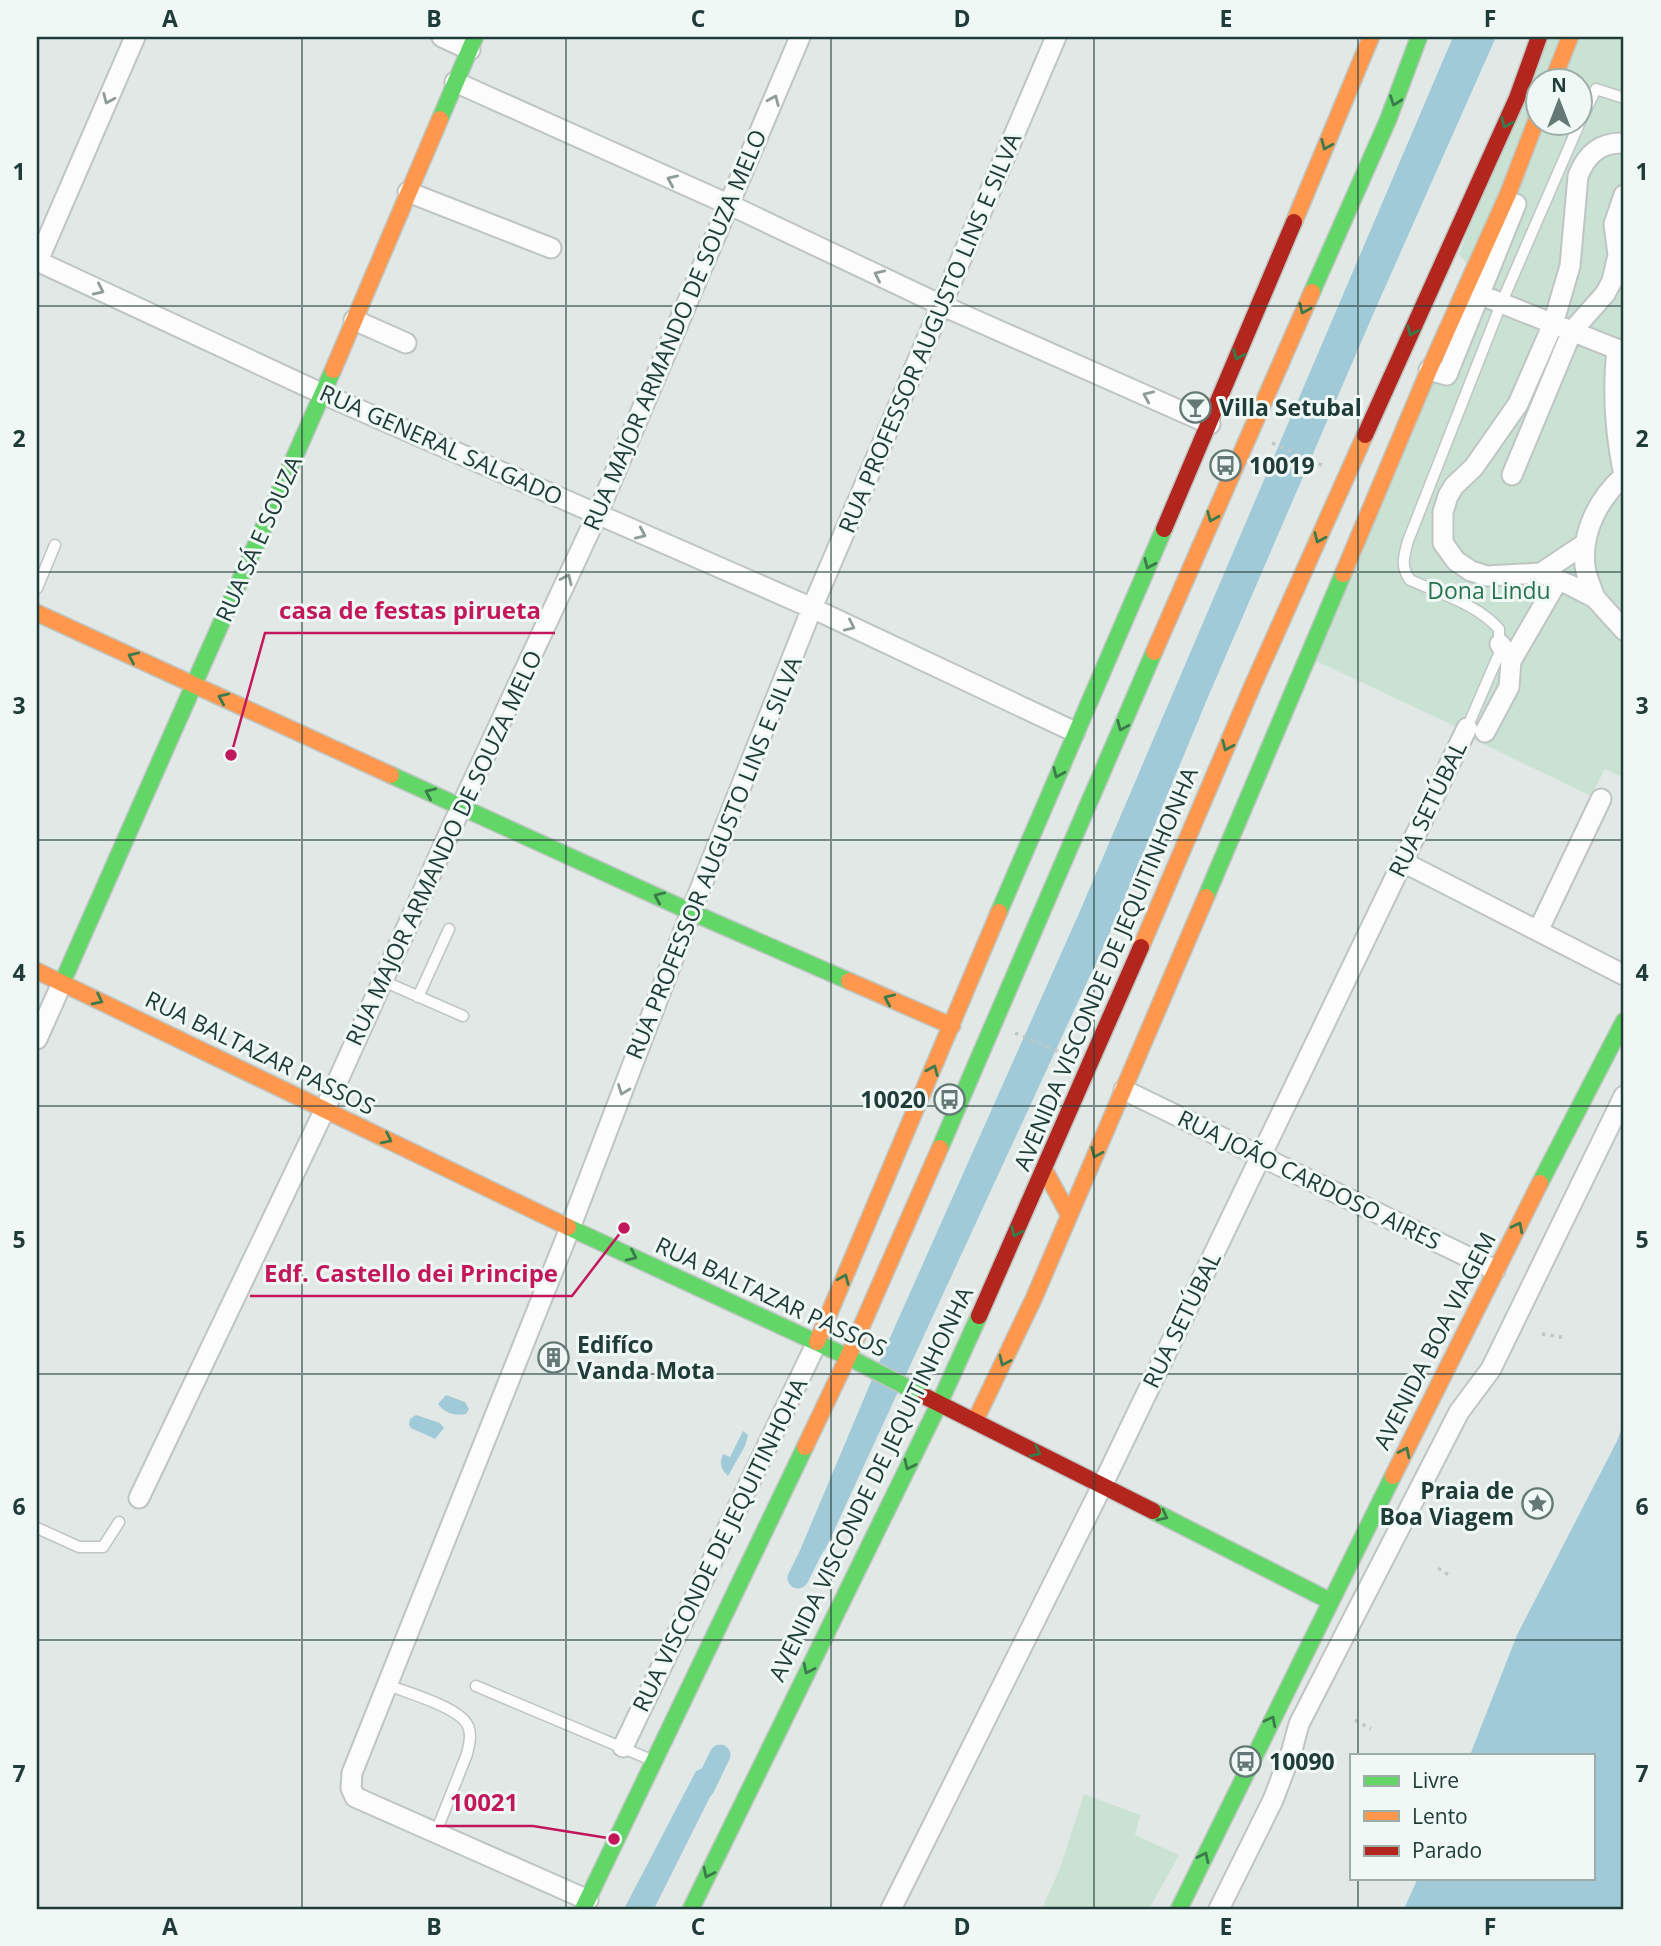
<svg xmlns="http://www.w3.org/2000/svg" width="1661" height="1946" viewBox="0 0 1661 1946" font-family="'Open Sans',sans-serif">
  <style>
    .green { fill: #cae2d4; fill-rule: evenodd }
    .water { fill: #a1cad9 }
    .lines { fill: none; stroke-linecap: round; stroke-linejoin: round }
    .canal { stroke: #a1cad9; stroke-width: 21 }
    .lane-casing { stroke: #bfc5c3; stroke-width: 13 }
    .street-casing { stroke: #bfc5c3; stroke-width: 23 }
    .fast-casing { stroke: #bec6c4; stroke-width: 19 }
    .slow-casing { stroke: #bec6c4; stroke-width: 19 }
    .jam-casing { stroke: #bec6c4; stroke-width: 19 }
    .path { stroke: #bfc8c7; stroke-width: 3.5; stroke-dasharray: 3.5 5; stroke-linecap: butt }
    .lane { stroke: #fbfcfb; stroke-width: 10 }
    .street { stroke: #fbfcfb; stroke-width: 19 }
    .fast { stroke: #63d668; stroke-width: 16 }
    .slow { stroke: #ff974d; stroke-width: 16 }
    .jam { stroke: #b3261e; stroke-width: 16 }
    .oneway { stroke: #8e9c9a }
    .oneway2 { stroke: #3b7a4b }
    .grid { fill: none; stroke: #203c38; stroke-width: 2; stroke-opacity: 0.55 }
    .labels { text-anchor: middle; stroke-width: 6; stroke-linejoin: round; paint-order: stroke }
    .street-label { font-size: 23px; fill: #203c38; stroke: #f0f8f5 }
    .poi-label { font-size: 23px; font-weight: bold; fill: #203c38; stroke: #f0f8f5; text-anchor: start }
    .park-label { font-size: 23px; fill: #29744f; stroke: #f0f8f5 }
    .leader { fill: none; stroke: #c2185b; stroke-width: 2.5 }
    .callout-dot { fill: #c2185b; stroke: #f0f8f5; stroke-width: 2.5 }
    .callout-label { font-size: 24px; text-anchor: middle; font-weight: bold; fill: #c2185b; stroke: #f0f8f5; stroke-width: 6; stroke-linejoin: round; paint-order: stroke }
    .neatline { fill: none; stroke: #203c38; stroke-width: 2.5 }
    .grid-label { font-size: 23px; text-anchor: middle; font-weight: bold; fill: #203c38 }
  </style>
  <rect width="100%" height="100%" fill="#e2e8e6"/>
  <!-- green -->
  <path class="green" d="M1538 37H1624V778L1605 769 1591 796 1479 742 1450 724 1312 659 1467 264 1459 255ZM1538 80H1580V122H1538Z
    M1084 1794 1140 1815 1135 1835 1179 1855 1149 1909H1042L1060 1868Z"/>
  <!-- water -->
  <path class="water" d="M1453 37H1496L1375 310 1208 697 1113 926 825 1550 802 1569 801 1548 881 1358 1080 911Z
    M446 1395 465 1402 469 1409 466 1414C454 1416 446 1414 438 1404Z
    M416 1415 440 1423 444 1428 435 1439 411 1428 409 1425 410 1419Z
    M1624 1422V1909H1404L1418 1878H1593V1755H1470L1517 1635 1617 1441Z
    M743 1431 748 1435 745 1446 728 1476C721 1469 719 1464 723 1454L730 1457Z
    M716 1763V1785L654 1909H624L696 1771Z"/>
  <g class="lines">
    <!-- canal -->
    <path class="canal" d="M798 1578 814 1546
      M704 1788 720 1755"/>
    <defs>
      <path id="lane" d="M1580 122 1596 89 1624 98
        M37 588 55 545
        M1467 728 1499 654V629C1477 604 1439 593 1410 580 1400 566 1404 556 1408 541L1501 304 1580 122
        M383 981 463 1016
        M418 997 449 929
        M37 1528 79 1547H103L119 1522
        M388 1685C407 1693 460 1707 468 1726 472 1735 469 1745 467 1754L436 1832
        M476 1686 649 1759"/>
      <path id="street" d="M442 37 470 50
        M455 82 730 205 941 305 1210 424
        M1624 143C1600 142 1586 155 1578 176L1570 266 1553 324 1518 404 1474 467 1454 486 1448 496 1443 512V543L1456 561 1471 571 1487 576 1541 573 1570 585 1595 598 1624 630
        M408 192 551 248
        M37 261 323 394 812 608 1075 732
        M37 263 135 37
        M1481 295 1624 352
        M354 320 406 343
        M1429 370 1447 375 1516 204
        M1512 475 1572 331 1605 294 1612 281 1618 255 1614 224 1624 195
        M1541 573 1583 545
        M1595 598C1592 588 1586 577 1585 566 1581 532 1599 498 1624 476 1615 433 1612 393 1617 349
        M1511 661 1558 580
        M1485 732 1509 687 1511 661 1500 644
        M1403 862 1624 975
        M1538 931 1601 799
        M37 1039 62 983
        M1124 1090 1495 1270
        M139 1498 325 1109 461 807 597 515 800 37
        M623 1747 817 1342
        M588 1900 355 1797 351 1788 352 1773 570 1228 691 912 812 608 1056 37
        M891 1909 1102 1486 1467 728
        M1219 1909 1273 1800 1292 1750 1299 1724 1459 1412 1491 1369 1624 1096"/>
      <path id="fast" d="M440 119 475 37
        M1312 292 1388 120 1419 37
        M391 775 691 912 849 981
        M1206 897 1343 574
        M999 912 1164 529
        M62 983 333 370
        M940 1148 1154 652
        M1540 1183 1624 1021
        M568 1227 848 1357 926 1397
        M1153 1511 1330 1601
        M583 1909 805 1447
        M691 1909 939 1404 979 1316
        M1179 1909 1393 1476"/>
      <path id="slow" d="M1553 80 1570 37
        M1294 222 1371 37
        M333 370 440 119
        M1343 574 1429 370 1508 194 1538 116
        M37 613 391 775
        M1154 652 1312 292
        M1141 947 1252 687 1365 435
        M37 971 568 1227
        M849 981 952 1026
        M1044 1169 1069 1215
        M817 1342 999 912
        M975 1421 1034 1298 1206 897
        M805 1447 848 1357 940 1148
        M1393 1476 1540 1183"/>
      <path id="jam" d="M1365 435 1517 98 1539 37
        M1164 529 1294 222
        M979 1316 1141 947
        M926 1397 1153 1511"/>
    </defs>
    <!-- lane casing -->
    <use href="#lane" class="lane-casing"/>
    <!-- street casing -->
    <use href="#street" class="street-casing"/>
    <!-- fast casing -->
    <use href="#fast" class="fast-casing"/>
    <!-- slow casing -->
    <use href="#slow" class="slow-casing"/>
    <!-- jam casing -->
    <use href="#jam" class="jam-casing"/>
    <!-- path -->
    <path class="path" d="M1272 443 1324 466
      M1015 1033 1069 1056
      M1542 1334 1567 1338
      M1438 1568 1452 1577
      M1355 1720 1371 1729"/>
    <!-- lane -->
    <use href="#lane" class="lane"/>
    <!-- street -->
    <use href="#street" class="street"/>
    <!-- fast -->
    <use href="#fast" class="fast"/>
    <!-- slow -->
    <use href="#slow" class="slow"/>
    <!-- jam -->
    <use href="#jam" class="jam"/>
  </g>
  <!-- one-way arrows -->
  <defs><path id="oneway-chevron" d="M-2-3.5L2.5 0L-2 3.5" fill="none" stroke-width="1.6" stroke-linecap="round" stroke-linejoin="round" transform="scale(1.75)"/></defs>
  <g class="oneway">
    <use href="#oneway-chevron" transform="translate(108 99) rotate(113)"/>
    <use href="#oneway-chevron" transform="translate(774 100) rotate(-67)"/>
    <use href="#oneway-chevron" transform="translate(672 180) rotate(-156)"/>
    <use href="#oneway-chevron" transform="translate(879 275) rotate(-155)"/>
    <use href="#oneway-chevron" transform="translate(99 290) rotate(25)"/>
    <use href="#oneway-chevron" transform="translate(1148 396) rotate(-156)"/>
    <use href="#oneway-chevron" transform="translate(641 534) rotate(24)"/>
    <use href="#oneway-chevron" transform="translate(567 579) rotate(-65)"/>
    <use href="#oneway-chevron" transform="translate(850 626) rotate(25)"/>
    <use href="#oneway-chevron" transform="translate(623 1090) rotate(111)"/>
  </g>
  <g class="oneway2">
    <use href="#oneway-chevron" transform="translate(1395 101) rotate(110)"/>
    <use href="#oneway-chevron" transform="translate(1506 123) rotate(114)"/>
    <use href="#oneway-chevron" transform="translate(1326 145) rotate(113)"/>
    <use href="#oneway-chevron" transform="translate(1304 309) rotate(114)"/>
    <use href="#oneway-chevron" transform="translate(1412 331) rotate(114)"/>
    <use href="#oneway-chevron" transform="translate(1238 355) rotate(113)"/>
    <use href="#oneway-chevron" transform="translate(1212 517) rotate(113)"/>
    <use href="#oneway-chevron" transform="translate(1319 538) rotate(114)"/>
    <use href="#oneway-chevron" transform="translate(1149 564) rotate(114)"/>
    <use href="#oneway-chevron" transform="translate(133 657) rotate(-155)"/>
    <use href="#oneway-chevron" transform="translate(223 698) rotate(-156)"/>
    <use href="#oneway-chevron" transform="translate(1122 726) rotate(113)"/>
    <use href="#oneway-chevron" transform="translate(1227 746) rotate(113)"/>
    <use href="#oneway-chevron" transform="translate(1058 773) rotate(113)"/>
    <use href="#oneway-chevron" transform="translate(430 793) rotate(-156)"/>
    <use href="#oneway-chevron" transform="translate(659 897) rotate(-156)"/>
    <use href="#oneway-chevron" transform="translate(889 999) rotate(-156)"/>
    <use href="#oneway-chevron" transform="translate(98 1000) rotate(26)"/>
    <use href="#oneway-chevron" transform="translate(933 1070) rotate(-67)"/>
    <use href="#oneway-chevron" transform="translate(387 1139) rotate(26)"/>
    <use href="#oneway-chevron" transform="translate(1096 1153) rotate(114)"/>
    <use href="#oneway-chevron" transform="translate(1518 1227) rotate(-63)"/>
    <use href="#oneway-chevron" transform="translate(1016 1232) rotate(114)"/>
    <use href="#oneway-chevron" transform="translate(632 1256) rotate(25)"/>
    <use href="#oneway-chevron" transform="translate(844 1279) rotate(-67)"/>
    <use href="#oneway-chevron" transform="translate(1004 1361) rotate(115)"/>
    <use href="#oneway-chevron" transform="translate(1036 1452) rotate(27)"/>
    <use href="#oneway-chevron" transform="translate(1405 1452) rotate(-64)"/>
    <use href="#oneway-chevron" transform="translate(909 1465) rotate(116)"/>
    <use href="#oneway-chevron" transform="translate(1163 1516) rotate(27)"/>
    <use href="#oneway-chevron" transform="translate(808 1669) rotate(116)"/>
    <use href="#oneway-chevron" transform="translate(1271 1721) rotate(-63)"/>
    <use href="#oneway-chevron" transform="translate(1204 1857) rotate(-64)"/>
    <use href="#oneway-chevron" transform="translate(708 1873) rotate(116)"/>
  </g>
  <!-- grid -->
  <path class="grid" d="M302 37V1909M566 37V1909M831 37V1909M1094 37V1909M1358 37V1755M37 306H1624M37 572H1624M37 840H1624M37 1106H1624M37 1374H1624M37 1640H1624M1358 1878V1909"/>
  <!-- icons -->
  <defs>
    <symbol id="bar-ring" viewBox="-11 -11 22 22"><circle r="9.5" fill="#f0f8f5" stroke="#647875" stroke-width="1.5"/><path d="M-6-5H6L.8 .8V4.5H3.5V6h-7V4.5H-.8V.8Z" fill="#647875"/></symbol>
    <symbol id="bus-ring" viewBox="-11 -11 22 22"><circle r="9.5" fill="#f0f8f5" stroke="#647875" stroke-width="1.5"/><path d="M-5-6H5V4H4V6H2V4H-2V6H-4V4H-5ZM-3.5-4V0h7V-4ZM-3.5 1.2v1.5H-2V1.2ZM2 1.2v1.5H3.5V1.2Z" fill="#647875"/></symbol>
    <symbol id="building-ring" viewBox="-11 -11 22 22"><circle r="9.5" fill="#f0f8f5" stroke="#647875" stroke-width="1.5"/><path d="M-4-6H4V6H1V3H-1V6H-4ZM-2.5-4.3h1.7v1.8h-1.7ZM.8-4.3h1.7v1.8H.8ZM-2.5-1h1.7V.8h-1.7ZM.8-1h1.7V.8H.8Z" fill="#647875"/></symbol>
    <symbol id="sight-ring" viewBox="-11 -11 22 22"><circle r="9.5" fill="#f0f8f5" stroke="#647875" stroke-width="1.5"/><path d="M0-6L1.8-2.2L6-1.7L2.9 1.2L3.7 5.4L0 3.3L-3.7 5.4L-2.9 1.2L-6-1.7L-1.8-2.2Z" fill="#647875"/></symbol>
  </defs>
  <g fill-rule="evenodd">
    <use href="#bar-ring" x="1178" y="390" width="35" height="35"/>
    <use href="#bus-ring" x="1208" y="448" width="35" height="35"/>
    <use href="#bus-ring" x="932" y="1082" width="35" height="35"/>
    <use href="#building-ring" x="536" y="1340" width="35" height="35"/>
    <use href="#sight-ring" x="1520" y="1486" width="35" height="35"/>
    <use href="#bus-ring" x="1228" y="1744" width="35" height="35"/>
  </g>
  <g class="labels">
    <!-- street labels -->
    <g class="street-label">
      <text transform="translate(675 330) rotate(-67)" y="8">RUA MAJOR ARMANDO DE SOUZA MELO</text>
      <text transform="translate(930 333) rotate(-67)" y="8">RUA PROFESSOR AUGUSTO LINS E SILVA</text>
      <text transform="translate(441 445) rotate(24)" y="8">RUA GENERAL SALGADO</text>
      <text transform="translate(259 539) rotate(-66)" y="8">RUA SÁ E SOUZA</text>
      <text transform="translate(1428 809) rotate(-64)" y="8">RUA SETÚBAL</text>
      <text transform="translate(444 848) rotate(-65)" y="8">RUA MAJOR ARMANDO DE SOUZA MELO</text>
      <text transform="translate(714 858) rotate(-68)" y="8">RUA PROFESSOR AUGUSTO LINS E SILVA</text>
      <text transform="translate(1106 969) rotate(-67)" y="8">AVENIDA VISCONDE DE JEQUITINHONHA</text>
      <text transform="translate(260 1053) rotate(26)" y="8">RUA BALTAZAR PASSOS</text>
      <text transform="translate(1309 1180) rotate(26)" y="8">RUA JOÃO CARDOSO AIRES</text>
      <text transform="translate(771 1297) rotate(25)" y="8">RUA BALTAZAR PASSOS</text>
      <text transform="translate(1182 1320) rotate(-64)" y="8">RUA SETÚBAL</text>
      <text transform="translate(1435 1341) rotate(-63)" y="8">AVENIDA BOA VIAGEM</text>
      <text transform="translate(871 1484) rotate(-64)" y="8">AVENIDA VISCONDE DE JEQUITINHONHA</text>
      <text transform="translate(720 1545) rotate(-64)" y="8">RUA VISCONDE DE JEQUITINHOHA</text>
    </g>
    <!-- poi labels -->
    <g class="poi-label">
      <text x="1219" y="416">Villa Setubal</text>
      <text x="1249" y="474">10019</text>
      <text x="926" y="1108" text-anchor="end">10020</text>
      <text x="577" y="1353">Edifíco<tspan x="577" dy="26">Vanda Mota</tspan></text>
      <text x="1514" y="1499" text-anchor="end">Praia de<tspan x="1514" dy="26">Boa Viagem</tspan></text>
      <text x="1269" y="1770">10090</text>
    </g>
    <!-- park labels -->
    <g class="park-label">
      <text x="1489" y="599">Dona Lindu</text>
    </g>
  </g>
  <!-- callouts -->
  <path class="leader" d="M231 755L265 633H555M624 1228L572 1296H250M614 1839L533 1826H436"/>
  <g class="callout-dot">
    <circle cx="231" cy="755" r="7"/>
    <circle cx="624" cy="1228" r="7"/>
    <circle cx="614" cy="1839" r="7"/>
  </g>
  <g class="callout-label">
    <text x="410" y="619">casa de festas pirueta</text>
    <text x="411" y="1282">Edf. Castello dei Principe</text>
    <text x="484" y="1811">10021</text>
  </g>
  <!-- border -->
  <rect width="1661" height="1946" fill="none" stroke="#f0f8f5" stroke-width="77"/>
  <!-- legend -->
  <rect x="1350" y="1754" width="245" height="126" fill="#f0f8f5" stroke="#9dada9" stroke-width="2"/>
  <rect x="1364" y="1776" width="35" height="10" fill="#63d668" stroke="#9dada9" stroke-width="2"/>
  <text x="1412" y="1788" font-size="21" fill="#203c38">Livre</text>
  <rect x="1364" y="1811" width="35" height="10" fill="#ff974d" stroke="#9dada9" stroke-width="2"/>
  <text x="1412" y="1824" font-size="21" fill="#203c38">Lento</text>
  <rect x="1364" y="1846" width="35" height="10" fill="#b3261e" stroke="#9dada9" stroke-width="2"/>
  <text x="1412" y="1858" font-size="21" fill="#203c38">Parado</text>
  <!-- north arrow -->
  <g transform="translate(1559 102)"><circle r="33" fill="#f0f8f5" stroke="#9dada9" stroke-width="2"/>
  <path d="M0-5L12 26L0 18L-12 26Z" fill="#647875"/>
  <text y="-10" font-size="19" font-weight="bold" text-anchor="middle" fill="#203c38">N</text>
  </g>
  <rect x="38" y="38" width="1584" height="1870" class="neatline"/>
  <g class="grid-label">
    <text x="170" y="27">A</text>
    <text x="434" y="27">B</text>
    <text x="698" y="27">C</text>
    <text x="962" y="27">D</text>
    <text x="1226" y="27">E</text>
    <text x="1490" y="27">F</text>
    <text x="19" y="180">1</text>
    <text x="1642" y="180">1</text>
    <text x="19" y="447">2</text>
    <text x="1642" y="447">2</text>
    <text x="19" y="714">3</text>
    <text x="1642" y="714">3</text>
    <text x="19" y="981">4</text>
    <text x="1642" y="981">4</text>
    <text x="19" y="1248">5</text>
    <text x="1642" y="1248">5</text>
    <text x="19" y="1515">6</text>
    <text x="1642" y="1515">6</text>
    <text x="19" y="1782">7</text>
    <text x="1642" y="1782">7</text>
    <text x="170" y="1935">A</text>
    <text x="434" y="1935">B</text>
    <text x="698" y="1935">C</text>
    <text x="962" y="1935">D</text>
    <text x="1226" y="1935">E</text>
    <text x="1490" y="1935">F</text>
  </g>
</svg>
